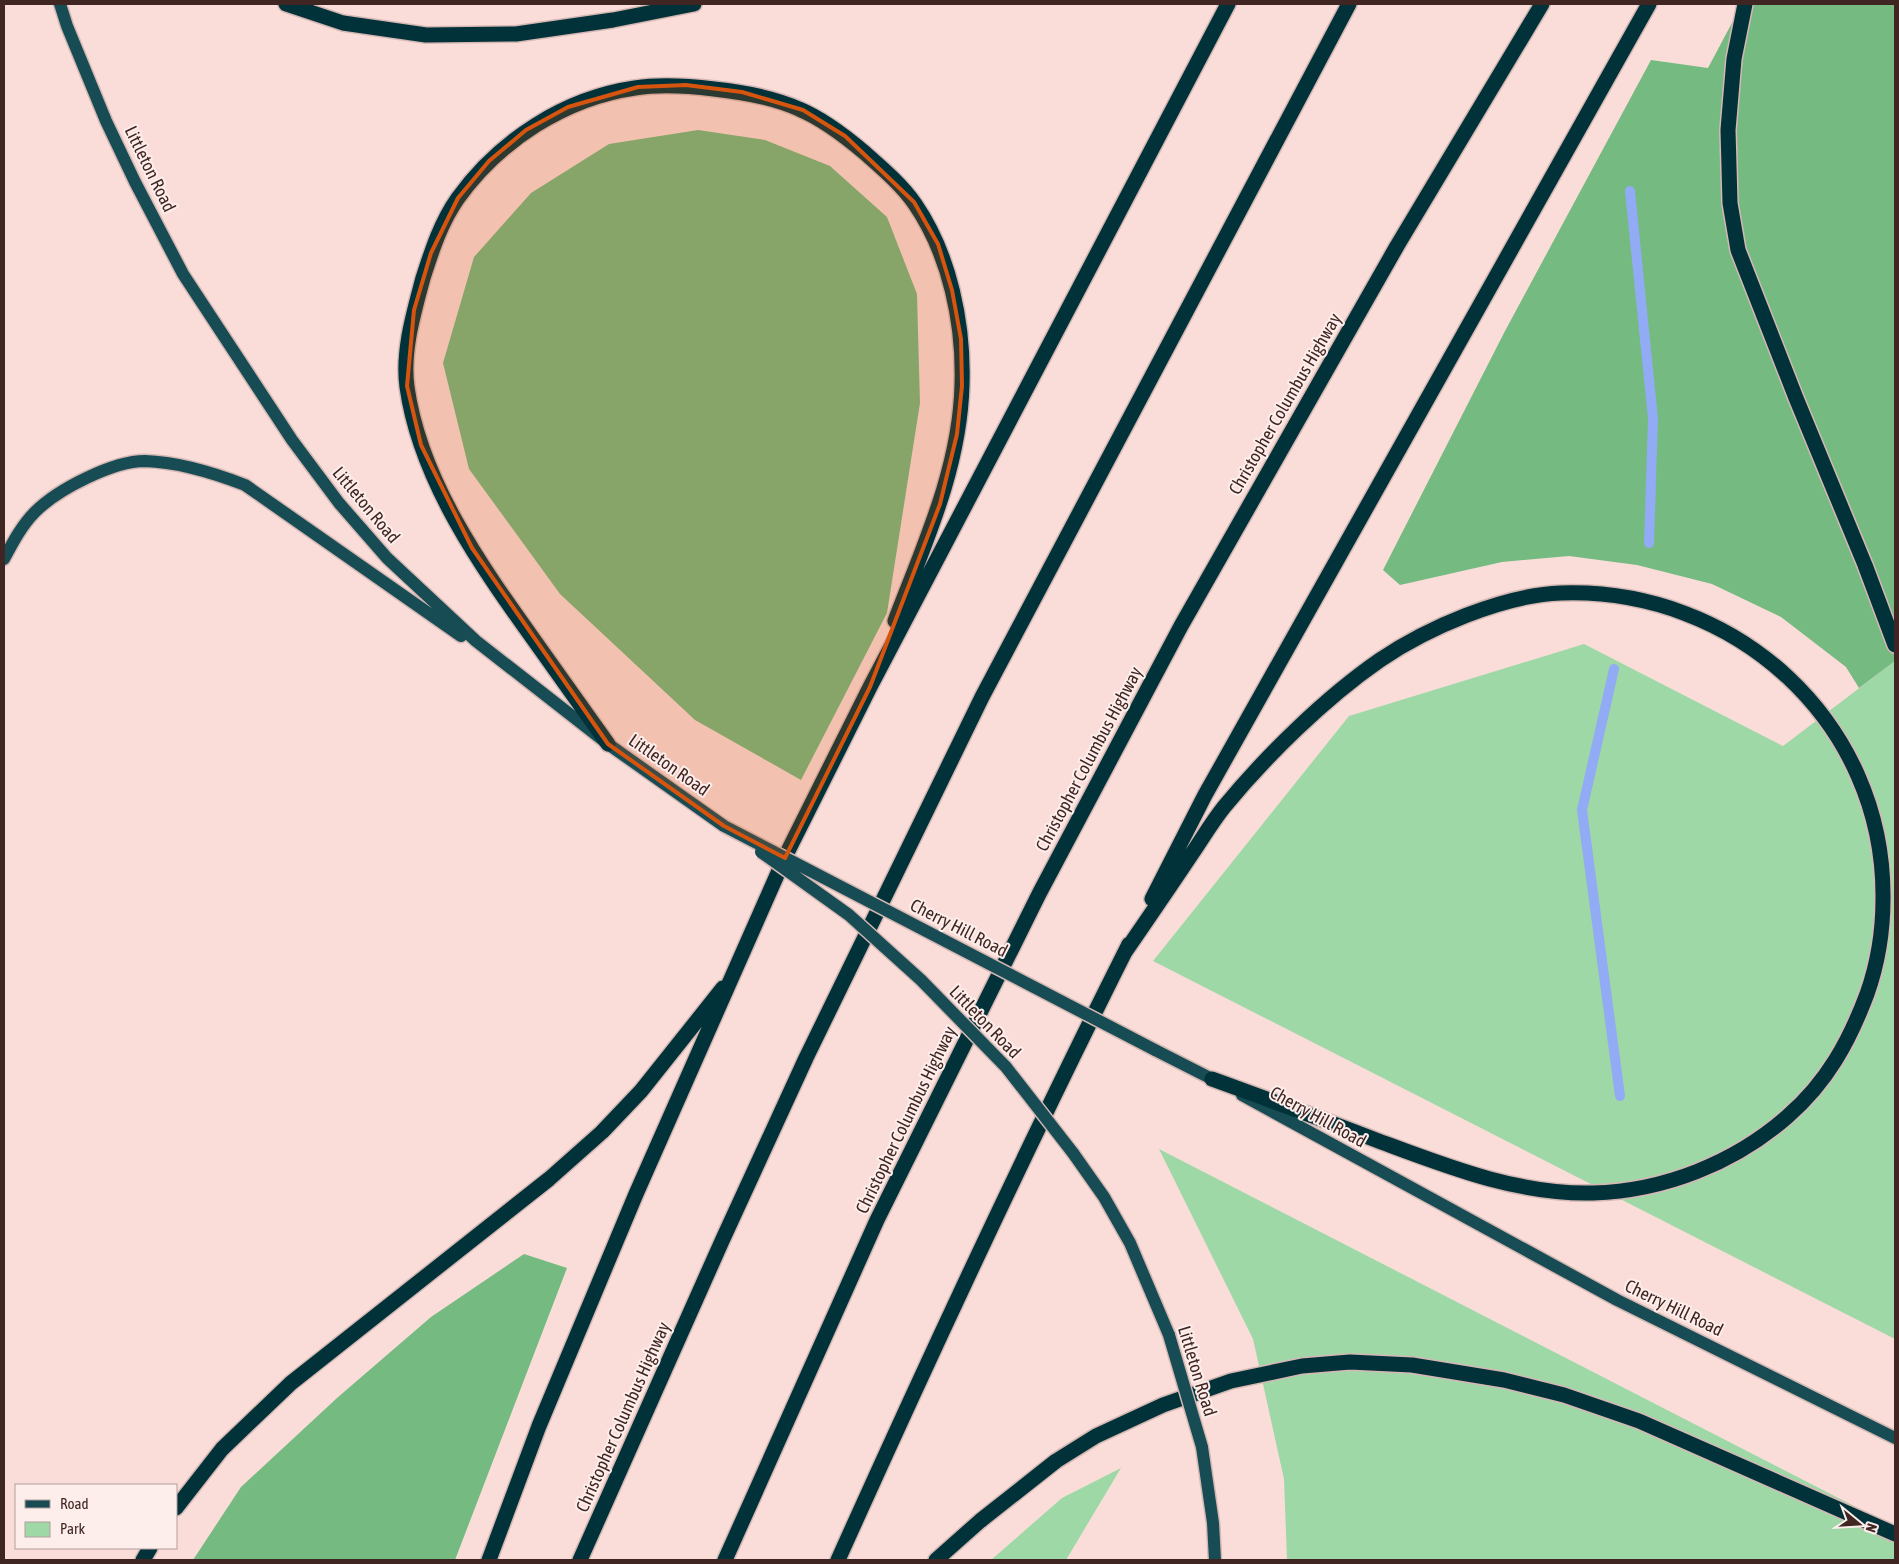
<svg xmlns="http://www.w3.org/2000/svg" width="1899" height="1564" viewBox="0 0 1899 1564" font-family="'Asap Condensed',sans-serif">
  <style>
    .green { fill: #9fd8a7 }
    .forest { fill: #75ba80 }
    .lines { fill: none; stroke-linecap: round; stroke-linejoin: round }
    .stream { stroke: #91abf4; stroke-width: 10 }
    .major-casing { stroke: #d5b8b4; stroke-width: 15 }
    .highway-casing { stroke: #d5b8b4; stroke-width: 18 }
    .major { stroke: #174c54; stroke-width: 12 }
    .highway { stroke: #013239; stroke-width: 15 }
    .major-bridge-casing { stroke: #d5b8b4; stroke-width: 15; stroke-linecap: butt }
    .major-bridge { stroke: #174c54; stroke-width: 12 }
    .marked { fill: #d7540e; fill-opacity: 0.2; stroke: #d7540e; stroke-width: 4; stroke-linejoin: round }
    .labels { text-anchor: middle; stroke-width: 4; stroke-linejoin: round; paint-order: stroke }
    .street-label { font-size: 18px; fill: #402622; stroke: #fdeeec }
  </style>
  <rect width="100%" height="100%" fill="#faddd9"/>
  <!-- green -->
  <path class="green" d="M1584 644 1783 746 1895 661V1339L1153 961 1349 716Z
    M1159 1149 1895 1527V1560H1287L1284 1479 1253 1339Z
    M1121 1468 1066 1560H991L1062 1498Z"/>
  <!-- forest -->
  <path class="forest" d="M1742 4H1895V661L1859 688 1846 667 1781 617 1712 584 1637 565 1569 556 1502 562 1400 585 1383 570 1505 331 1651 60 1708 68Z
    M698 130 765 140 830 166 887 217 917 294 920 403 887 613 801 780 695 720 560 594 469 469 443 363 474 257 531 193 609 144Z
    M524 1254 567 1268 455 1560H193L241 1487 337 1398 431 1317Z"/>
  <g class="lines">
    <!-- stream -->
    <path class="stream" d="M1630 191 1653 419 1649 543
      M1614 669 1582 810 1620 1096"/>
    <defs>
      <path id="major" d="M60 4 67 26 106 121 135 182 183 274 292 440 339 503 387 558 476 641 608 744 724 826
        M4 559C13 542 22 525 35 512 58 489 113 461 145 461 179 462 214 473 245 485L461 636
        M1155 1050 1220 1083
        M1242 1095 1617 1300 1895 1438
        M1073 1153 1104 1197 1130 1243 1169 1335
        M1202 1447 1213 1523 1215 1560"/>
      <path id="highway" d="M286 4 343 23 426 35 516 34 613 20 694 4
        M1745 4 1734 59 1728 130 1730 203 1738 250 1796 398 1865 565 1895 645
        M608 744C583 709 559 675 534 640 481 566 420 480 407 387 402 351 414 312 423 278 432 250 441 222 458 198 500 140 565 98 635 88 661 84 689 86 714 89 743 92 772 97 799 109 823 119 845 136 865 153 882 168 902 185 915 204 950 255 964 324 962 385 960 468 924 545 895 621
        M1152 899 1205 795 1649 4
        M1125 952C1147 920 1169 888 1191 855 1202 839 1212 822 1224 807 1266 756 1325 698 1380 660 1427 628 1503 595 1561 593 1735 587 1885 722 1883 899 1883 932 1878 963 1867 994 1849 1042 1827 1082 1788 1116 1735 1163 1664 1191 1593 1193 1518 1195 1446 1166 1376 1140 1322 1119 1267 1099 1212 1079
        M176 1508 222 1449 291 1383 549 1179 602 1132 641 1091 723 988
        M143 1560 150 1548
        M489 1560 539 1426 636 1194 785 857 870 687 1228 4
        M580 1560 722 1241 806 1058 982 697 1349 4
        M725 1560 877 1220 1039 894 1181 626 1397 246 1542 4
        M838 1560C931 1353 1027 1147 1129 944
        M936 1560 980 1521 1056 1461 1096 1436 1163 1405 1231 1381 1302 1366 1350 1362 1412 1365 1504 1380 1564 1395 1639 1421 1895 1534"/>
    </defs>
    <!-- major casing -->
    <use href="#major" class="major-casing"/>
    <!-- highway casing -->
    <use href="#highway" class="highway-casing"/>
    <!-- major -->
    <use href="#major" class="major"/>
    <!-- highway -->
    <use href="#highway" class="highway"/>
    <defs>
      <path id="major-bridge" d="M724 826 1155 1050
        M761 852 849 915 921 980 1006 1067 1073 1153
        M1169 1335 1202 1447"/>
    </defs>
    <!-- major-bridge casing -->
    <use href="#major-bridge" class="major-bridge-casing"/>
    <!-- major-bridge -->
    <use href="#major-bridge" class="major-bridge"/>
  </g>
  <!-- marked area -->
  <path class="marked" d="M686 85 742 92 803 110 845 136 914 202 938 244 952 290 961 339 962 386 957 434 940 504 870 687 785 858 724 826 608 744 472 548 421 445 407 386 414 310 431 253 458 198 489 161 526 130 568 107 638 87Z"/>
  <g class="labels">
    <!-- street labels -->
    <g class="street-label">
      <text transform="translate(150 169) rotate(64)" y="6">Littleton Road</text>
      <text transform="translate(1285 404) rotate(-60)" y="6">Christopher Columbus Highway</text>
      <text transform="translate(366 505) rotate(50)" y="6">Littleton Road</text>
      <text transform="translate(1089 759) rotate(-62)" y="6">Christopher Columbus Highway</text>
      <text transform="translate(669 765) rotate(35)" y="6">Littleton Road</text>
      <text transform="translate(959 928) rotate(27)" y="6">Cherry Hill Road</text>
      <text transform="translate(985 1022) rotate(46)" y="6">Littleton Road</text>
      <text transform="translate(1318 1117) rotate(29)" y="6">Cherry Hill Road</text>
      <text transform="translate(906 1120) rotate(-64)" y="6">Christopher Columbus Highway</text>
      <text transform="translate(1674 1308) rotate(26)" y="6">Cherry Hill Road</text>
      <text transform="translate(1197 1371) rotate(73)" y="6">Littleton Road</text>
      <text transform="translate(623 1417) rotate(-66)" y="6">Christopher Columbus Highway</text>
    </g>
  </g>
  <!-- border -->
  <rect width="1899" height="1564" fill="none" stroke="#402622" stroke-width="10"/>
  <!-- legend -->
  <rect x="15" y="1484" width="162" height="65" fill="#fdeeec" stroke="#b19e9b"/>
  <rect x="25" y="1500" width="25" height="8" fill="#174c54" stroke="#b19e9b"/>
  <text x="60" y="1509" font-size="15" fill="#402622">Road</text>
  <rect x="25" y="1522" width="25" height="15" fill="#9fd8a7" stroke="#b19e9b"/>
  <text x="60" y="1534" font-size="15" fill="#402622">Park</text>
  <!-- north arrow -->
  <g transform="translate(1859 1524) rotate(108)" stroke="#fdeeec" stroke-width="4" paint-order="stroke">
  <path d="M0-4L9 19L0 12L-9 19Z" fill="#402622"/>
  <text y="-8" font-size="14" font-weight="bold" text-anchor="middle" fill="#402622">N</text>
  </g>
</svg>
